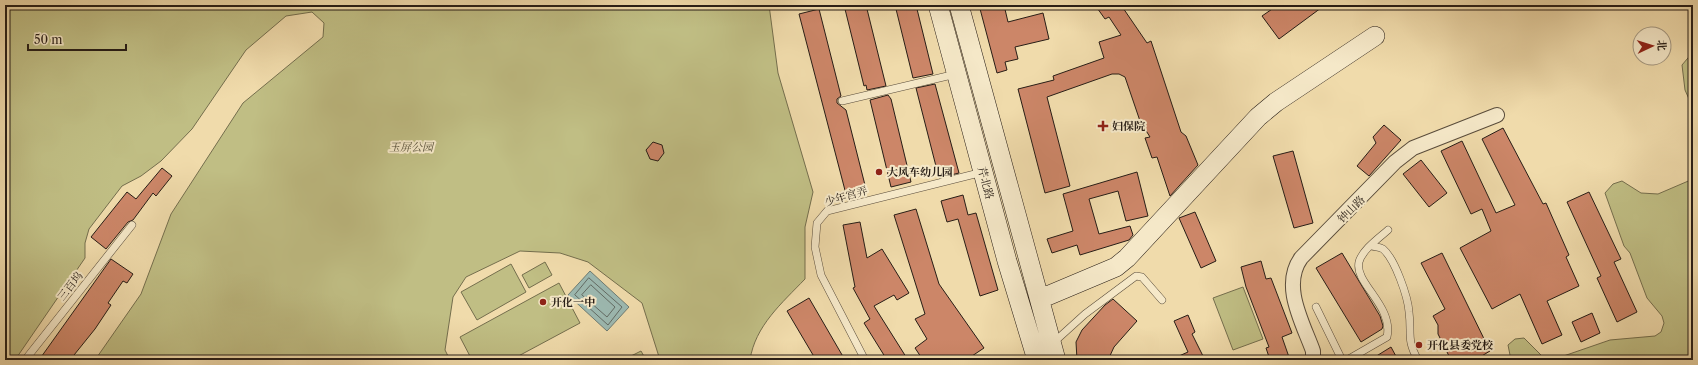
<svg xmlns="http://www.w3.org/2000/svg" width="1698" height="365" viewBox="0 0 1698 365" font-family="'Libre Caslon Text','Noto Serif SC',serif">
  <style>
    .green { fill: #c0be84; stroke: #746e4d }
    .water { fill: #9cb9b1; stroke: #6d7b73 }
    .lines { fill: none; stroke-linecap: round; stroke-linejoin: round }
    .shore { stroke: #626b64; stroke-width: 1 }
    .building { fill: #cc8668; stroke: #271d16 }
    .lane-casing { stroke: #594c3b; stroke-width: 8 }
    .street-casing { stroke: #594c3b; stroke-width: 16 }
    .secondary-casing { stroke: #271d16; stroke-width: 20 }
    .lane { stroke: #f5e8c8; stroke-width: 7 }
    .street { stroke: #f5e8c8; stroke-width: 14 }
    .secondary { stroke: #f5e8c8; stroke-width: 19 }
    .poi-dot { fill: #8f2418; stroke: #f5e8c8; stroke-width: 1.5 }
    .labels { text-anchor: middle; stroke-width: 4; stroke-linejoin: round; paint-order: stroke }
    .poi-label { font-size: 11px; font-weight: bold; fill: #271d16; stroke: #f5e8c8; text-anchor: start }
    .park-label { font-size: 11px; font-style: italic; fill: #554d37; stroke: #f5e8c8 }
    .street-label { font-size: 11px; fill: #271d16; stroke: #f5e8c8 }
  </style>
  <rect width="100%" height="100%" fill="#f0dbab"/>
  <filter id="stains"><feTurbulence type="fractalNoise" baseFrequency=".005" numOctaves="4"/><feColorMatrix values="0 0 0 0 .2 0 0 0 0 .09 0 0 0 0 .02 0 0 0 .5 -.17"/></filter>
  <radialGradient id="worn" r=".72"><stop offset=".6" stop-color="#630" stop-opacity="0"/><stop offset="1" stop-color="#630" stop-opacity=".3"/></radialGradient>
  <!-- green -->
  <path class="green" d="M5 5H769L778 73 813 192 805 227V279C782 303 755 326 750 360H660L642 303 588 262 560 253 520 251 466 277 453 297 445 350 450 360H95L141 294 171 214 243 103 323 37 324 23 312 12 286 16 246 50 192 129 161 161 141 176 122 186 89 229 85 243V258L15 360H5Z
    M1693 52V108L1685 90 1682 65Z
    M1693 179V360H1552L1610 340 1655 336 1661 332 1664 323 1662 316 1647 298 1630 253 1624 246 1605 193 1613 184 1622 181 1641 193 1658 194Z
    M545 262 552 275 529 288 522 275Z
    M511 264 526 292 477 320 461 292Z
    M559 283 580 323 511 360H472L460 337Z
    M1243 287 1263 339 1233 350 1213 298Z
    M1524 338 1544 358 1549 360H1511L1508 345 1515 339Z
    M641 351 646 360H623Z
    M598 356 617 360H562L571 357Z"/>
  <!-- water -->
  <path class="water" d="M590 271 629 307 607 331 568 295Z"/>
  <g class="lines">
    <!-- shore -->
    <path class="shore" d="M589 278 622 307 608 325 575 295Z
      M591 285 615 307 607 317 582 295Z"/>
  </g>
  <!-- building -->
  <path class="building" d="M844 5H866L886 86 867 90 866 85 864 86Z
    M895 5H916L933 74 913 78Z
    M979 5H1004L1008 22 1043 13 1049 39 1015 47 1018 59 1005 62 1007 70 997 73Z
    M1095 5H1121L1147 43 1151 41 1181 132 1186 136 1198 165 1170 196 1157 157 1152 158 1145 138 1150 137 1140 121 1125 77 1119 74H1112L1047 97 1070 186 1045 193 1018 89 1054 80 1053 76 1104 58 1099 42 1121 35 1109 17 1105 19Z
    M1278 5H1325L1279 39 1262 16Z
    M819 9 841 96 837 99V103L846 110 867 193 847 198 799 14Z
    M935 84 959 173 939 178 916 88Z
    M888 95 891 99 911 182 891 187 870 100Z
    M1384 125 1401 140 1369 176 1357 166 1376 143 1373 137Z
    M1503 128 1543 204 1546 203 1569 255 1566 257 1579 286 1547 301 1562 335 1542 344 1520 294 1492 309 1460 248 1491 231 1482 209 1471 214 1441 151 1462 141 1496 213 1515 205 1482 139Z
    M653 142 662 145 664 153 658 161 650 159 646 150Z
    M1293 151 1313 223 1294 228 1273 156Z
    M1421 160 1447 193 1429 207 1403 174Z
    M162 168 172 176 156 196 153 193 133 220 128 222 106 249 91 237 127 192 136 199Z
    M1137 172 1148 216 1126 221 1118 191 1089 199 1099 234 1130 226 1133 235 1129 240 1080 255 1077 245 1052 253 1047 239 1073 231 1063 194Z
    M1589 192 1621 259 1614 262 1637 312 1617 322 1597 278 1601 276 1567 202Z
    M963 195 968 215 976 213 998 290 980 296 958 219 947 222 941 201Z
    M916 209 939 284 984 348 966 360H923L915 348 927 339 915 319 925 314 894 215Z
    M1195 212 1216 261 1201 268 1179 218Z
    M860 222 867 258 882 249 909 293 897 300 894 295 874 306 908 360H887L864 323 870 319 853 288 855 287 843 225Z
    M1342 253 1380 316 1383 326 1382 329 1361 342 1316 268Z
    M1442 253 1490 351 1475 360H1451L1438 334V325L1433 316 1445 309 1421 263Z
    M111 259 133 274 127 283 123 281 108 303 111 305 95 329 70 360H39Z
    M1261 261 1266 279 1271 278 1292 333 1282 337 1290 360H1270L1266 348 1269 347 1246 287 1241 267Z
    M809 298 845 360H816L787 311Z
    M1113 299 1137 321 1114 347 1108 360H1077L1076 342 1082 330 1105 305Z
    M1592 313 1600 333 1581 342 1572 322Z
    M1188 315 1195 332 1192 334 1205 360H1170L1188 352 1174 321Z
    M1391 347 1398 360H1370Z"/>
  <g class="lines">
    <defs>
      <path id="lane" d="M842 101 956 74
        M1372 246C1376 247 1380 247 1383 249 1395 259 1408 297 1409 312 1412 334 1406 339 1418 360
        M1316 307 1342 360
        M1053 343 1085 314 1136 276 1142 277 1162 300
        M25 360 132 225
        M865 360 821 275 815 247 817 223 827 211 983 172
        M1347 360 1387 337C1394 306 1354 283 1359 262 1362 250 1379 238 1388 230"/>
      <path id="street" d="M1313 360V351C1303 323 1281 286 1301 258L1395 162 1413 148 1497 115"/>
      <path id="secondary" d="M938 5 1007 261 1037 360
        M959 5 1056 360
        M1040 299 1116 267 1127 258 1258 117 1276 102 1375 36"/>
    </defs>
    <!-- lane casing -->
    <use href="#lane" class="lane-casing"/>
    <!-- street casing -->
    <use href="#street" class="street-casing"/>
    <!-- secondary casing -->
    <use href="#secondary" class="secondary-casing"/>
    <!-- lane -->
    <use href="#lane" class="lane"/>
    <!-- street -->
    <use href="#street" class="street"/>
    <!-- secondary -->
    <use href="#secondary" class="secondary"/>
  </g>
  <!-- markers -->
  <g class="poi-dot">
    <path d="M1101 120h4v4h4v4h-4v4h-4v-4h-4v-4h4z"/>
    <circle cx="879" cy="172" r="4"/>
    <circle cx="543" cy="302" r="4"/>
    <circle cx="1419" cy="345" r="4"/>
  </g>
  <g class="labels">
    <!-- poi labels -->
    <g class="poi-label">
      <text x="1112" y="130">妇保院</text>
      <text x="887" y="176">大风车幼儿园</text>
      <text x="551" y="306">开化一中</text>
      <text x="1427" y="349">开化县委党校</text>
    </g>
    <!-- park labels -->
    <g class="park-label">
      <text x="411" y="151">玉屏公园</text>
    </g>
    <!-- street labels -->
    <g class="street-label">
      <text transform="translate(986 183) rotate(75)" y="4">芹北路</text>
      <text transform="translate(846 196) rotate(-16)" y="4">少年宫弄</text>
      <text transform="translate(1351 209) rotate(-45)" y="4">钟山路</text>
      <text transform="translate(70 286) rotate(-52)" y="4">三百坞</text>
    </g>
  </g>
  <!-- margin -->
  <rect width="1698" height="365" fill="none" stroke="#f0dbab" stroke-width="20"/>
  <rect x="6" y="6" width="1686" height="353" fill="none" stroke="#271d16" stroke-width="2"/>
  <rect x="10" y="10" width="1678" height="345" fill="none" stroke="#271d16"/>
  <!-- north arrow -->
  <g transform="translate(1652 46) rotate(86)"><circle r="19" fill="#f5e8c8" stroke="#a39781"/>
  <path d="M0-3L7 15L0 10L-7 15Z" fill="#8f2418"/>
  <text y="-6" font-size="11" font-weight="bold" text-anchor="middle" fill="#271d16">北</text>
  </g>
  <!-- scale -->
  <path d="M28 44v6h98v-6" fill="none" stroke="#271d16" stroke-width="2"/>
  <text x="34" y="44" font-size="12" fill="#271d16" stroke="#f5e8c8" stroke-width="3" paint-order="stroke">50 m</text>
  <rect width="100%" height="100%" filter="url(#stains)"/>
  <rect width="100%" height="100%" fill="url(#worn)"/>
</svg>
